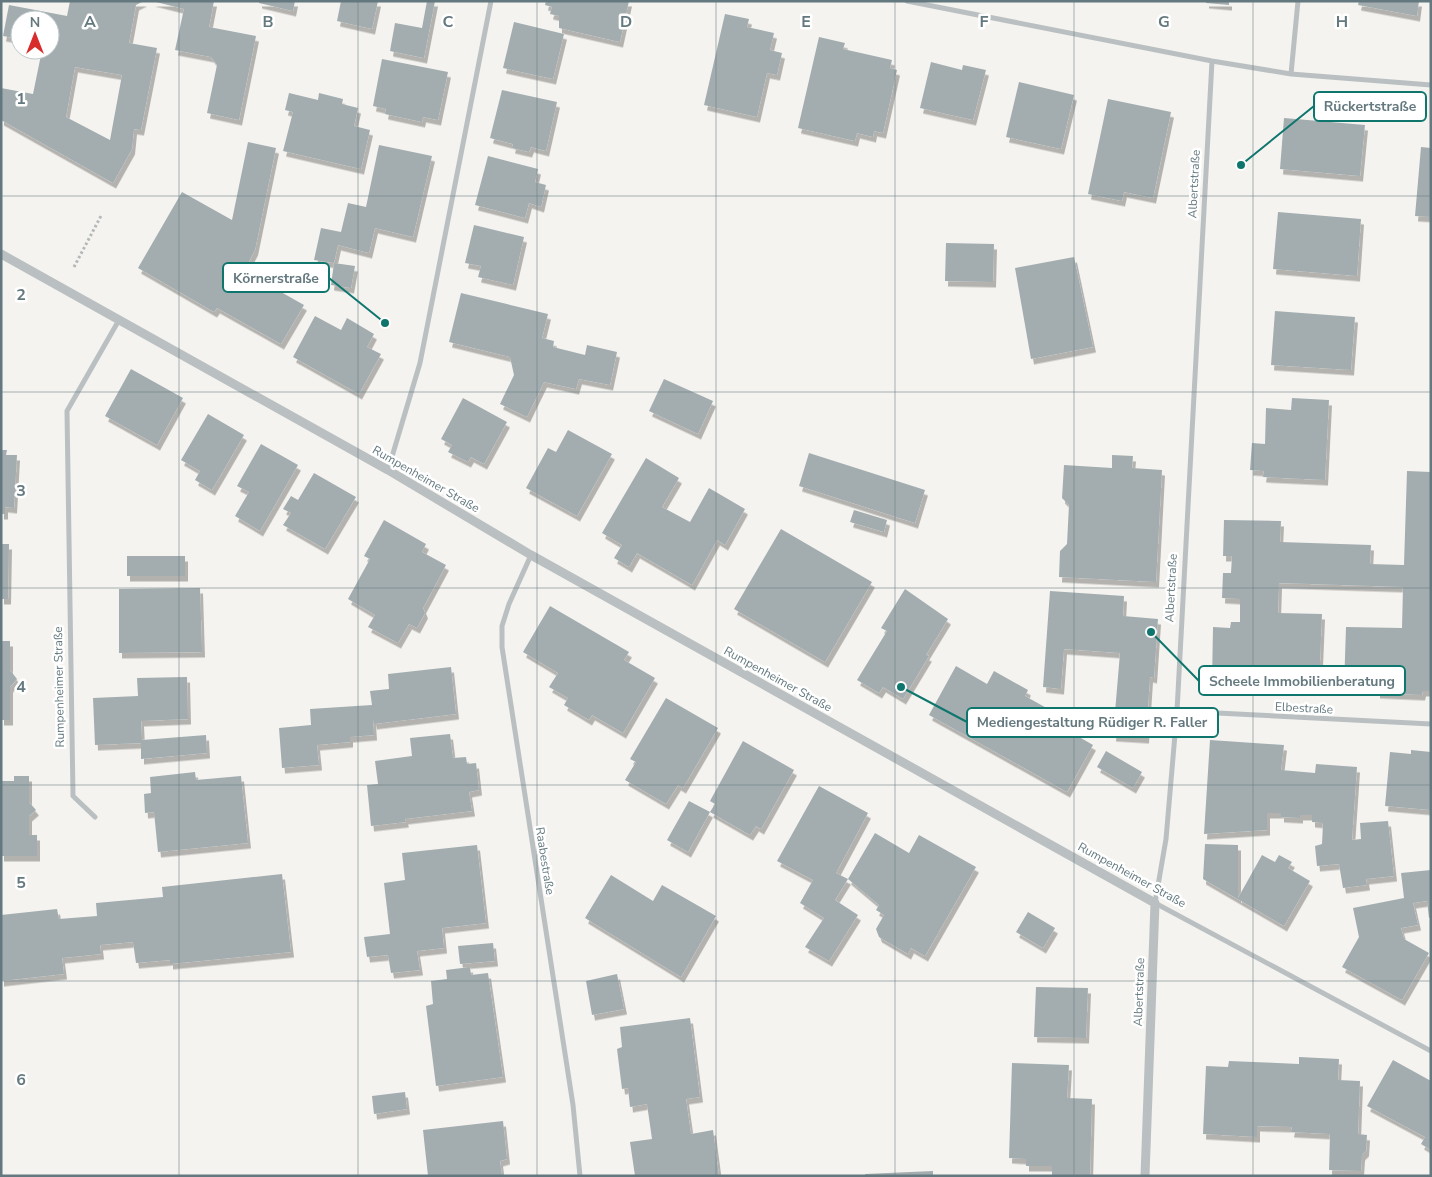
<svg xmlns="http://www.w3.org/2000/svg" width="1432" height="1177" viewBox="0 0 1432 1177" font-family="'Nunito Sans',sans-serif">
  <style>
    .building { fill: #a3adb0; fill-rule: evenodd; filter: url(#shadow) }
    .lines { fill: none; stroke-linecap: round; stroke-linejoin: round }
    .path { stroke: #b4b8b9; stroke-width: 3; stroke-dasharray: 2.5 2.5; stroke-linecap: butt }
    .minor { stroke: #bac0c1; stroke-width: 5 }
    .tertiary { stroke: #bac0c1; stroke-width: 9 }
    .grid { fill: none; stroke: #64797f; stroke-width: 1; stroke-opacity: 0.55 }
    .labels { text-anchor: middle; stroke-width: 5; stroke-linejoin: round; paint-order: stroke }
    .street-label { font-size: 12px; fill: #64797f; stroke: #fff }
    .grid-label { font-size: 16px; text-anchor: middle; font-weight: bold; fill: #64797f; stroke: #fff; stroke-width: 5; stroke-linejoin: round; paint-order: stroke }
    .leader { fill: none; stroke: #0f766e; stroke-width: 2 }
    .callout-dot { fill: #0f766e; stroke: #fff; stroke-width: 2 }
    .callout { fill: #fff; stroke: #0f766e; stroke-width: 2 }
    .callout-label { font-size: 14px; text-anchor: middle; font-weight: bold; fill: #64797f }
  </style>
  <defs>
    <filter id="shadow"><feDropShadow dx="3" dy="5.5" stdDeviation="0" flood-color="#0004"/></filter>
  </defs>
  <rect width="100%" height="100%" fill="#f4f3ef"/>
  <!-- building -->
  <path class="building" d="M70 1H144L136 5 129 43 157 48 141 130 134 129 132 149 113 183 1 120V88L33 94 42 50H50V20H20V39L3 36 9 5 67 16ZM75 67 122 75 110 140 66 117Z
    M152 1H214L209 27 256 36 239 120 207 113 217 65 211 57 175 50 184 9Z
    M259 1H295L293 11 259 3Z
    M341 1H378L372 29 337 21Z
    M427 1H435L424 58 390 51 395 23 422 28Z
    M546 1H629L620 42 559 28V16L550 14 552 7 545 5Z
    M1206 1H1229V5L1206 3Z
    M1359 1H1419L1417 16 1358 5Z
    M725 14 749 19 747 27 774 33 770 50 782 53 777 75 767 73 757 117 704 105Z
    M514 22 564 34 553 79 503 68Z
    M819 37 845 43 843 49 892 60 890 68 897 70 883 133 874 131 873 137 857 133 855 141 798 128Z
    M382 59 448 72 438 120 423 117 422 122 385 114 386 109 373 106Z
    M931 62 962 70 963 65 986 70 973 120 920 108Z
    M1019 82 1074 95 1061 149 1006 137Z
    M502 90 557 102 546 151 531 147 529 152 512 148 513 144 490 138Z
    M289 93 318 100 319 93 343 99 342 104 358 108 354 126 370 130 361 169 283 151 293 112 285 110Z
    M1108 99 1171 112 1153 198 1124 192 1122 201 1088 194Z
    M1284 118 1365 125 1360 176 1280 169Z
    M248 142 276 148 255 250 244 271 304 305 281 344 217 308 214 312 138 268 182 192 232 220Z
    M379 145 432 156 413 237 375 228 369 253 338 245 334 263 314 260 321 228 341 232 348 203 366 207Z
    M1421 147 1431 148V217L1415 216Z
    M488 156 538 169 535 182 546 185 541 207 529 203 525 218 475 205Z
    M1278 212 1361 219 1357 276 1273 269Z
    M474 225 524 237 513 285 478 277 481 266 465 263Z
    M946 243 994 244 993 282 945 281Z
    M1074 257 1093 347 1031 359 1015 268Z
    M334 263 355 266 351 288 331 285Z
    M461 293 548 314 542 338 554 341 553 347 585 355 587 345 617 352 610 385 579 379 576 389 544 382 527 417 500 404 514 375 510 357 449 342Z
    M1275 311 1355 317 1351 370 1271 365Z
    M315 316 341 330 347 318 374 334 367 347 381 354 359 394 293 357Z
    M131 369 183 398 157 445 105 416Z
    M664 379 713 401 698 434 649 411Z
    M463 398 507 422 484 464 471 457 468 462 448 452 452 445 441 439Z
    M1292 398 1329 400 1325 480 1263 477 1264 471 1250 470 1252 443 1265 444 1266 408 1291 410Z
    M208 414 244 435 212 490 195 480 200 471 181 460Z
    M568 430 612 454 577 516 526 488 548 448 556 452Z
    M261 444 298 465 260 531 235 516 249 492 237 486Z
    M1 450H7L6 455H17L14 508 5 507V514H1Z
    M809 453 925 490 915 523 799 486Z
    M1112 455 1133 456 1132 468 1162 470 1156 582 1059 577 1060 551 1067 544 1069 505 1062 498 1064 465 1112 468Z
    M646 458 679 478 662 507 690 522 709 488 745 509 725 545 717 540 692 585 637 553 629 567 614 558 622 545 602 533Z
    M1407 471 1431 472V691H1423L1422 695 1377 693V688L1344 687 1346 627 1402 628 1403 587 1279 583 1278 613 1322 614 1319 685 1289 684V689L1246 687 1247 683 1212 682 1213 627 1230 628 1231 622H1240V599L1222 598 1223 573H1231L1232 556H1223L1224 520 1281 521 1280 542 1371 545 1370 564 1404 565Z
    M314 473 356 497 325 549 283 525 291 513 283 509 291 496 298 500Z
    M854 510 887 520 884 532 850 522Z
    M384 520 426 544 422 552 446 565 423 608 425 613 417 628 409 624 398 643 368 627 375 615 348 599 370 559 364 556Z
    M781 529 872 582 825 662 734 609Z
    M1 544H9L8 599H1Z
    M127 556H185V576H127Z
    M200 588 202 652 119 653V589Z
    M905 589 948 619 926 655 929 656 903 699 883 687 879 693 857 680 887 631 881 628Z
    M1050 591 1124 596 1123 616 1158 619 1154 678 1150 677 1146 738 1113 736 1120 653 1064 649 1061 689 1043 687Z
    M550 606 629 652 624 660 655 678 623 733 592 715 589 720 564 705 568 698 549 687 558 673 523 652Z
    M1 641H10V670L17 679 10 687V720H1Z
    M956 666 987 684 994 671 1028 690 1025 696 1079 726 1074 734 1093 745 1067 792 929 715Z
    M451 667 456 714 374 724 373 719 374 735 350 737V742L317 745 319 765 282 768 279 728 311 725 310 709 372 705 370 691 389 689 388 674Z
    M187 677 188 719 141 721 142 740 206 735 207 753 141 759V743L95 745 93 698 138 696 137 678Z
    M666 698 718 728 683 788 678 785 666 804 625 780 636 762 630 759Z
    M450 734 453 758 466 757 467 764 476 763 479 790 469 792 472 811 405 819 406 822 371 826 367 785 378 784 375 761 412 756 410 738Z
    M1210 740 1284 745 1281 770 1315 773 1316 764 1357 767 1352 840 1361 839 1360 823 1388 821 1394 876 1366 879 1367 885 1343 888 1339 864 1317 866 1315 846 1322 844 1323 823 1312 822V815H1300V818L1281 817V813H1267V830L1204 834Z
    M743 741 794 770 761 829 756 826 750 835 710 812 715 804 710 801Z
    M1411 750 1431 752V810L1385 806 1390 752 1411 754Z
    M1106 751 1142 772 1133 788 1097 767Z
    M195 772 196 780 241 776 248 843 158 852 154 812 145 813 144 794 151 793 150 777Z
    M14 776H29V802L36 810 29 816V835H37V856H1V781H14Z
    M819 786 868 813 836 873 848 879 835 900 858 915 829 961 805 947 824 918 800 903 813 880 777 861Z
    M689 801 710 812 688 852 667 840Z
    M875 833 909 853 919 835 976 867 925 956 911 948 908 954 879 937 876 929 884 915 876 910 879 905 848 879Z
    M1205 844 1238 845V898L1262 855 1275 862 1279 855 1292 862 1288 868 1310 881 1284 926 1203 879Z
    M477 845 486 923 442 928 444 948 417 951 420 970 391 973 388 955 367 957 364 937 390 934 384 883 405 880 402 853Z
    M1431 870V917L1429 918 1427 901 1413 903 1418 925 1401 928 1404 939 1429 953 1402 1000 1342 967 1359 937 1353 908 1404 898 1401 873Z
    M282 874 291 952 170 964V960L136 963 133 942 100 945 101 954 62 958 64 974 1 981V915L57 909 59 919 97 916 96 903 163 897 162 887Z
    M611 875 653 901 662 885 716 916 681 977 585 918Z
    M1028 912 1055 928 1043 948 1016 932Z
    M493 943 495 961 460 964 458 946Z
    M470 967 471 975 488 973 503 1077 436 1086 426 1006 433 1004 431 981 447 979 446 970Z
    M617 974 624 1009 592 1015 586 981Z
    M1036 987 1088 988 1086 1038 1034 1037Z
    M690 1018 700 1097 686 1099 691 1134 713 1130 719 1176H635L630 1142 652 1139 647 1104 630 1107 628 1088 622 1089 617 1049 622 1047 620 1027Z
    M1299 1057 1339 1059 1338 1080 1360 1081 1358 1134 1367 1135 1366 1151 1362 1155 1361 1171 1329 1170 1330 1134 1291 1132 1292 1127 1257 1126V1137L1203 1134 1206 1066 1228 1067 1229 1061 1299 1064Z
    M1393 1060 1431 1081V1150L1421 1144 1425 1137 1367 1106Z
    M1012 1063 1069 1065 1067 1098 1092 1099 1090 1176H1052V1166H1026V1159L1009 1158Z
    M405 1092 407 1109 374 1114 372 1096Z
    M503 1121 507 1159 500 1161 502 1176H428L423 1130Z
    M933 1171V1176H865V1174Z"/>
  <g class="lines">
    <!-- path -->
    <path class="path" d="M74 267 102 214"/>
    <!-- minor -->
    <path class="minor" d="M907 1 1212 61 1291 74 1431 85
      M1212 61 1177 711 1166 839 1155 903 1431 1051
      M1291 74 1298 1
      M388 470 420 363 491 1
      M531 555 509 604 502 626V647L573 1105 580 1176
      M1177 711 1431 724
      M95 817 73 796 67 411 119 320"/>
    <!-- tertiary -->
    <path class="tertiary" d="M1 254 388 470 531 555 1155 903 1145 1176"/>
  </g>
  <!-- grid -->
  <path class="grid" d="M179 1V1176M358 1V1176M537 1V1176M716 1V1176M895 1V1176M1074 1V1176M1253 1V1176M1 196H1431M1 392H1431M1 588H1431M1 785H1431M1 981H1431"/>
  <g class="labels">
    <!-- street labels -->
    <g class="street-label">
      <text transform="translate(1194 184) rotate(-87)" y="4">Albertstraße</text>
      <text transform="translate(426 479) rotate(30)" y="4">Rumpenheimer Straße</text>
      <text transform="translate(1171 588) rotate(-87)" y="4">Albertstraße</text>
      <text transform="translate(778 679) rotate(29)" y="4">Rumpenheimer Straße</text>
      <text transform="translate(59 687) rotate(-91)" y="4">Rumpenheimer Straße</text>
      <text transform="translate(1304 708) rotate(3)" y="4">Elbestraße</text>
      <text transform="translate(545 861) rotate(81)" y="4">Raabestraße</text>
      <text transform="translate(1132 875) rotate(29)" y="4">Rumpenheimer Straße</text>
      <text transform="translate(1139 992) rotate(-88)" y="4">Albertstraße</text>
    </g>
  </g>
  <g class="grid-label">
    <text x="90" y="27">A</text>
    <text x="268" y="27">B</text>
    <text x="448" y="27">C</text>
    <text x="626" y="27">D</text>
    <text x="806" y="27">E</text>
    <text x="984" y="27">F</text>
    <text x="1164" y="27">G</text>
    <text x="1342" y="27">H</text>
    <text x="21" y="104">1</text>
    <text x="21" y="300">2</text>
    <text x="21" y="496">3</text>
    <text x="21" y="692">4</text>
    <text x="21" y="888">5</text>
    <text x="21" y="1085">6</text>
  </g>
  <!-- callouts -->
  <path class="leader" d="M1241 165L1314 106M385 323L329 278M1151 632L1199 681M901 687L967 722"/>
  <g class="callout-dot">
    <circle cx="1241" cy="165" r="5"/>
    <circle cx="385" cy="323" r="5"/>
    <circle cx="1151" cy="632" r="5"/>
    <circle cx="901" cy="687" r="5"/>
  </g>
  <g class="callout">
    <rect x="1314" y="92" width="112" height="29" rx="5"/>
    <rect x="223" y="263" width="106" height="29" rx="5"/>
    <rect x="1199" y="666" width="206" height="29" rx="5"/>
    <rect x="967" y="708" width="251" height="29" rx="5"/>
  </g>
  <g class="callout-label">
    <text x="1370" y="111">Rückertstraße</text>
    <text x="276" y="283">Körnerstraße</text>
    <text x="1302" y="686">Scheele Immobilienberatung</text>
    <text x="1092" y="727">Mediengestaltung Rüdiger R. Faller</text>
  </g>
  <!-- border -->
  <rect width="1432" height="1177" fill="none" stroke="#64797f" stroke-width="5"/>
  <!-- north arrow -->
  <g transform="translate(35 35)"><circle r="24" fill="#ffffff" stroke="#c1c9cc"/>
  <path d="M0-4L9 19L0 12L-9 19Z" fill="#d82c2b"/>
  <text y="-8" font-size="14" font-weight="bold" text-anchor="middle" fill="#64797f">N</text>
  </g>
</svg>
